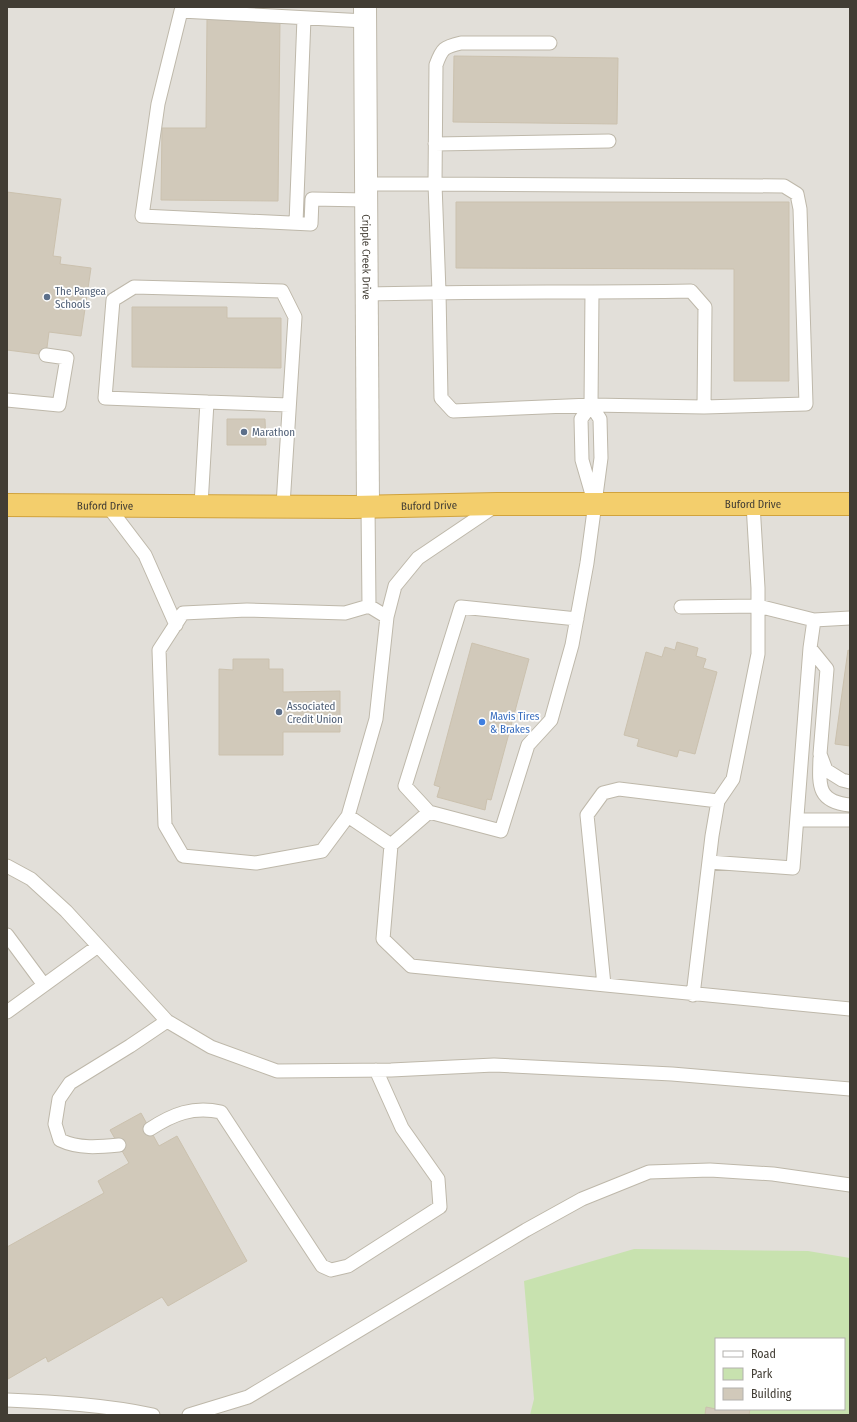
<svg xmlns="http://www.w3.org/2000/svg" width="857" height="1422" viewBox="0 0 857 1422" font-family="'Fira Sans Condensed',sans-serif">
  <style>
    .industrial { fill: #e2dfd9 }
    .green { fill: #c8e2af; fill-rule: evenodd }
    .building { fill: #d1c9ba; stroke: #cbc1ae }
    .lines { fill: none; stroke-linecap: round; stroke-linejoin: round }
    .lane-casing { stroke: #beb8aa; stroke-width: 15 }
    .street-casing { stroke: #beb8aa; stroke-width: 24 }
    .highway-casing { stroke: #d1a33d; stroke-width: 24 }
    .lane { stroke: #fff; stroke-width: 13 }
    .street { stroke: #fff; stroke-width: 22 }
    .highway { stroke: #f3ce6c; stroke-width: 22 }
    .service-dot { fill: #5c6f8a; stroke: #fff; stroke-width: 1.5 }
    .shop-dot { fill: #3f7fe0; stroke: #fff; stroke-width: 1.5 }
    .labels { text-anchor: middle; stroke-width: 3.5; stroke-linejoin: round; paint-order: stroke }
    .street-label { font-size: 11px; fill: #423d34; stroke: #fff }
    .service-label { font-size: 11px; fill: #4e5e75; stroke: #fff; text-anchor: start }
    .shop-label { font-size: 11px; fill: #366cbe; stroke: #fff; text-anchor: start }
  </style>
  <rect width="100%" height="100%" fill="#f0ede4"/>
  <!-- industrial -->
  <path class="industrial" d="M7 7H850V1289L583 1282 573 1415H7Z"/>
  <!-- green -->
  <path class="green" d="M634 1249 808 1251 850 1258V1415H530L534 1399 524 1281ZM716 1339H844V1409H716Z"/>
  <!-- building -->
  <path class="building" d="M207 19 280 20 278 201 161 200 162 128H206Z
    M454 56 618 58 617 124 453 122Z
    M7 192 61 199 53 256 61 257 60 264 91 268 81 336 49 332 46 355 7 350Z
    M456 202H789V381H734V269L456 268Z
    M132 307H227V318H281V368L132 367Z
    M227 419H265L266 445H227Z
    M677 642 698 648 696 656 706 659 703 668 717 672 695 754 679 750 677 757 637 746 639 739 624 735 646 652 662 657 665 647 675 650Z
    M472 643 529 659 491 800 487 799 485 810 437 797 440 787 434 785Z
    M848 650 850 651V746L835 744Z
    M233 659H269V669H283V692L340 691V732H283V755H219V669L233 670Z
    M141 1113 159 1146 177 1136 247 1261 168 1306 162 1297 48 1362 46 1357 8 1379 7 1247 104 1193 98 1181 129 1163 110 1130Z
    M706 1407 716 1409H750L749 1415H705Z"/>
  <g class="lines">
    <defs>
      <path id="lane" d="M365 21 181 11 158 104 142 216 311 224 312 199 366 200
        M550 43H461C444 47 442 48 436 65L435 184 784 186 797 194 800 209 806 404 704 407
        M435 144 609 141
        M367 184H435L439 292 441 398 453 411 591 405 704 407 705 307 691 291C583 293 475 291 367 294
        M296 223 304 18
        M7 400 59 405 67 358 46 355
        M207 402 289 405
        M591 405 581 419 582 460 593 498
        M107 505 145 555 176 625
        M201 505 207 402 105 398 113 300 134 287 282 291 295 317 283 505
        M368 507 369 606
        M369 606 387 617 376 719 348 816 322 851 256 863 183 856 165 825 159 650 183 613 247 610 345 613Z
        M681 607 758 606 814 620 850 618
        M387 617 395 586 418 558 495 506
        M577 619 461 607 405 786 429 812 501 831 528 745 551 720 572 645 587 563 601 458 600 419 591 405 592 293
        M810 648 827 669 820 754 826 770 842 780 850 782
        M820 758C819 785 817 802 850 805
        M348 816 391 845 383 939 411 966 850 1009
        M798 820H850
        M391 845 429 812
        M709 862 793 868 810 648 814 620
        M7 866 31 879 66 911 167 1021 211 1047 277 1071 391 1070 494 1065 672 1074 850 1089
        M7 935 44 985
        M604 985 587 815 603 793 619 789 718 801 733 779 758 654V588L753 504
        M693 995 712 836 718 801
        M7 1012 98 946
        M150 1129C173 1114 193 1106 221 1112L322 1266 331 1270 348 1266 440 1207 438 1179 402 1128 376 1070
        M119 1145C99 1147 79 1149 60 1140L55 1124 59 1099 70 1083 130 1046 167 1021
        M7 1400C56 1402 105 1405 153 1415
        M189 1415 248 1397 526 1230 582 1199 649 1172 710 1170 773 1174 850 1185"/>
      <g id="street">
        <path id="s1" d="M365 7 368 507"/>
      </g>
      <g id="highway">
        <path id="s2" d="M7 505 353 507 497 504H850"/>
      </g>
    </defs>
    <!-- lane casing -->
    <use href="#lane" class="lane-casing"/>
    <!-- street casing -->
    <use href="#street" class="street-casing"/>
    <!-- highway casing -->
    <use href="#highway" class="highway-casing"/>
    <!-- lane -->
    <use href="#lane" class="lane"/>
    <!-- street -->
    <use href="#street" class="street"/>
    <!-- highway -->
    <use href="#highway" class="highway"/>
  </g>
  <!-- markers -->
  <g class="service-dot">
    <circle cx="47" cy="297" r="4"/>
    <circle cx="244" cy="432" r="4"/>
    <circle cx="279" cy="712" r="4"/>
  </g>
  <circle class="shop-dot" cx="482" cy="722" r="4"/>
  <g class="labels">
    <!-- street labels -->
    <g class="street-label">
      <text dy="4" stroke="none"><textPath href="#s1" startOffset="250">Cripple Creek Drive</textPath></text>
      <text dy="4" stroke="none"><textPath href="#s2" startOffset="746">Buford Drive</textPath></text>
      <text dy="4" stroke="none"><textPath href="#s2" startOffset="98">Buford Drive</textPath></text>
      <text dy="4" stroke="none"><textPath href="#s2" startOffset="422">Buford Drive</textPath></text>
    </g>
    <!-- service labels -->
    <g class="service-label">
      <text x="55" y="295">The Pangea<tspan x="55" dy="13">Schools</tspan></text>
      <text x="252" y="436">Marathon</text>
      <text x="287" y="710">Associated<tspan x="287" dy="13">Credit Union</tspan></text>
    </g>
    <!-- shop labels -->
    <g class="shop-label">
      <text x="490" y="720">Mavis Tires<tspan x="490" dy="13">&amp; Brakes</tspan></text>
    </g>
  </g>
  <!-- border -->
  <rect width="857" height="1422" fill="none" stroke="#423d34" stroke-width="16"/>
  <!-- legend -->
  <rect x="715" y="1338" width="130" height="72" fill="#ffffff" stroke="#b3b1ae"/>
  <rect x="723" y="1351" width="20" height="6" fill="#ffffff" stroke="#b3b1ae"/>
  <text x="751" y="1358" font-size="12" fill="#423d34">Road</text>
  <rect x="723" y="1368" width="20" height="12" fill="#c8e2af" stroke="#b3b1ae"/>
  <text x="751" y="1378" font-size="12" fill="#423d34">Park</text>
  <rect x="723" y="1388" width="20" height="12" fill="#d1c9ba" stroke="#b3b1ae"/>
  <text x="751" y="1398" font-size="12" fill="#423d34">Building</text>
</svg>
